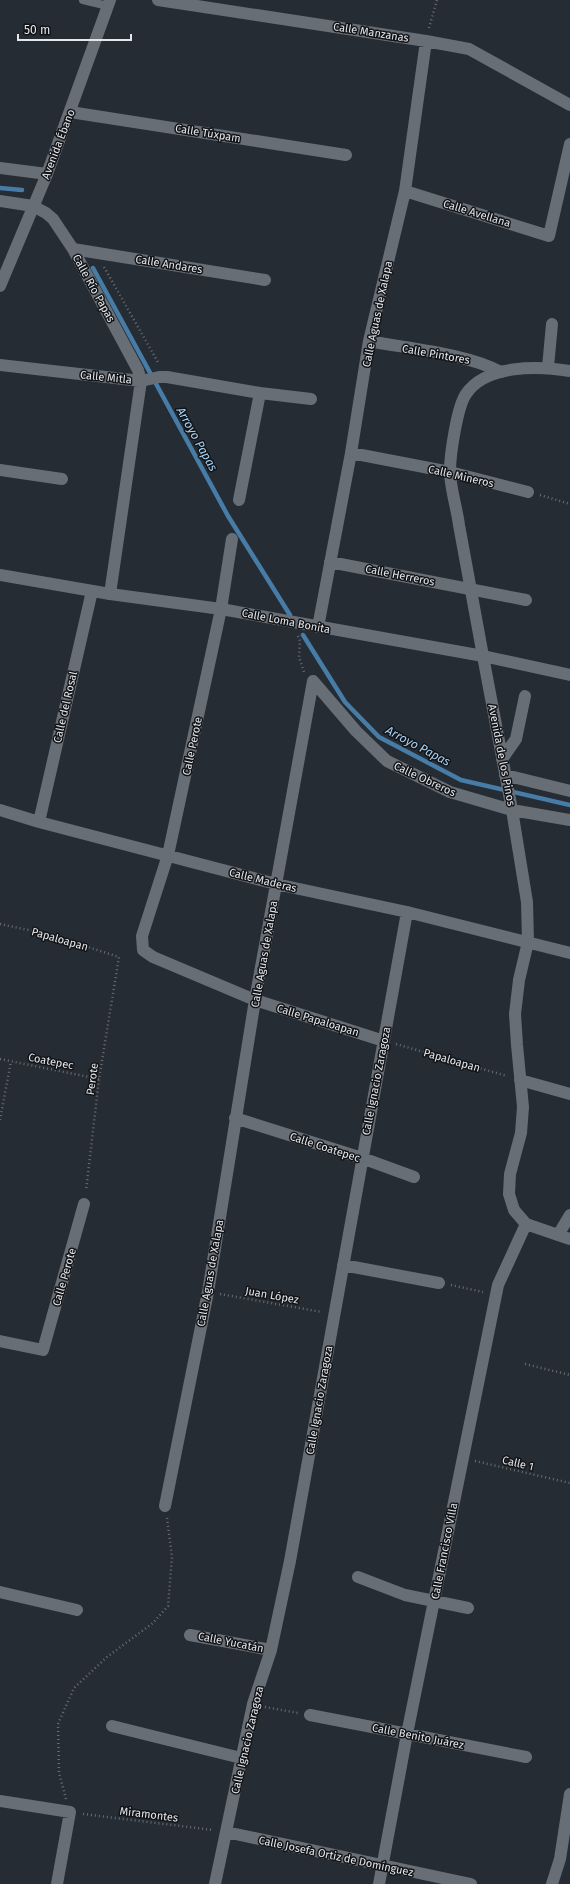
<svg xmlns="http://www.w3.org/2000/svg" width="570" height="1884" viewBox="0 0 570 1884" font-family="'Fira Sans',sans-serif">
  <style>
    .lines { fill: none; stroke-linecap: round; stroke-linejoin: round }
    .stream { stroke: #477ca6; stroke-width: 4.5 }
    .path { stroke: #696e74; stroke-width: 2.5; stroke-dasharray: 1 3; stroke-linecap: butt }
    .lane { stroke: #686e76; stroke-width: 8 }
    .street { stroke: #686e76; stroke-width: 12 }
    .secondary { stroke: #686e76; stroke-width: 12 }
    .labels { text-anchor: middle; stroke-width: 3; stroke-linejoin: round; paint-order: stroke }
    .street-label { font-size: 11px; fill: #e3e6eb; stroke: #121417 }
    .water-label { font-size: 12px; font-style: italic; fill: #a6d3f8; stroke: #121417 }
  </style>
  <rect width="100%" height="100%" fill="#262c33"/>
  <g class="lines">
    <!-- stream -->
    <path class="stream" d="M0 188 22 190
      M93 268 228 516 290 615
      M303 635 345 702 379 737 461 780 570 805"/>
    <!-- path -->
    <path class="path" d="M429 28 437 0
      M104 267 159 364
      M540 495 570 504
      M298 636 300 641 299 657 304 672
      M0 924 47 934 119 957 99 1079 86 1191
      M396 1044 507 1076
      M0 1059 99 1079
      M0 1120 11 1061
      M451 1285 483 1292
      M220 1294 322 1312
      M525 1364 570 1375
      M475 1461 570 1483
      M265 1707 298 1713
      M66 1799 59 1773 58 1724 74 1688 107 1657 153 1623 168 1606 172 1557 167 1518
      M83 1814 213 1830"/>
    <!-- lane -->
    <path class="lane" d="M83 0 108 6"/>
    <!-- street -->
    <path class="street" d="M158 0 426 41 469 49 570 105
      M70 112 346 155
      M0 168 47 174
      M405 191 549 236 570 144
      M0 201 33 206 46 213 53 219 73 249 138 370 141 381 110 594
      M73 249 265 280
      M369 341C410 349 465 353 501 372
      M0 365 141 381 159 377H167L260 393 311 399
      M548 367 552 324
      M351 453 450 472 528 492
      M0 470 62 479
      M239 500 260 393
      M232 539 221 609 168 855 142 936 143 950 153 957 255 1000 384 1041
      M330 562 526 600
      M318 627 351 453 369 341 405 191 426 41
      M313 681 356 731 387 761 450 792 512 810 570 820
      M502 759 516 739 525 696
      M505 775 570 791
      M0 810 39 822 276 884 407 912 570 953
      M39 822 92 591
      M520 1080 570 1094
      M235 1118 362 1158 414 1177
      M526 1224 514 1210 509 1194 510 1174 521 1133 523 1107 517 1045 515 1014 519 980 528 942 527 902 512 810 483 656 570 675
      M526 1224 570 1239
      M558 1235 570 1215
      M343 1265 439 1283
      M0 1341 43 1350 84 1204
      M165 1506 208 1292 255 1000 313 681
      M358 1577 405 1595 468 1608
      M0 1592 77 1610
      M190 1635 271 1650
      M310 1715 526 1757
      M112 1726 241 1758
      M0 1801 70 1812 57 1884
      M226 1832 471 1884
      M215 1884 253 1704 271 1650 290 1561 407 912
      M379 1884 407 1734 498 1285 526 1224
      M552 1884 560 1859 570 1794"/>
    <!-- secondary -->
    <path class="secondary" d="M0 286 47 174 110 0
      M0 575 110 594 221 609 483 656C475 613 467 569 459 525 457 509 450 487 450 471 450 455 457 407 466 394 486 364 539 366 570 371"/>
  </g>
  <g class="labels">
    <!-- street labels -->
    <g class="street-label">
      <text transform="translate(371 32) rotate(9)" y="4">Calle Manzanas</text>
      <text transform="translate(208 133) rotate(9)" y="4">Calle Túxpam</text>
      <text transform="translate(58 144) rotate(-69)" y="4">Avenida Ébano</text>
      <text transform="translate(477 213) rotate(17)" y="4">Calle Avellana</text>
      <text transform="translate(169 264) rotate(9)" y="4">Calle Andares</text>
      <text transform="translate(94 288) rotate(61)" y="4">Calle Río Papas</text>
      <text transform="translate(377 314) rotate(-78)" y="4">Calle Aguas de Xalapa</text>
      <text transform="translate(436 354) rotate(10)" y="4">Calle Pintores</text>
      <text transform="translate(106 377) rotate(6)" y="4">Calle Mitla</text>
      <text transform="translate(461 476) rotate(13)" y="4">Calle Mineros</text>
      <text transform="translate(400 575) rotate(11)" y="4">Calle Herreros</text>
      <text transform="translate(286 621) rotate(11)" y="4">Calle Loma Bonita</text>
      <text transform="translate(65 707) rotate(-77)" y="4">Calle del Rosal</text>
      <text transform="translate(192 746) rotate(-78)" y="4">Calle Perote</text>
      <text transform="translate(502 755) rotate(79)" y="4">Avenida de los Pinos</text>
      <text transform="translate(425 779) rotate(25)" y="4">Calle Obreros</text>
      <text transform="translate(263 880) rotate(14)" y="4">Calle Maderas</text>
      <text transform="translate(60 939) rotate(16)" y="4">Papaloapan</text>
      <text transform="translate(264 954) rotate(-80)" y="4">Calle Aguas de Xalapa</text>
      <text transform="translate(318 1020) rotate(17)" y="4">Calle Papaloapan</text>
      <text transform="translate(452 1060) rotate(16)" y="4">Papaloapan</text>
      <text transform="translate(51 1061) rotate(11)" y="4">Coatepec</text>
      <text transform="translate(92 1079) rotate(-82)" y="4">Perote</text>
      <text transform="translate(376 1081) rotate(-79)" y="4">Calle Ignacio Zaragoza</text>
      <text transform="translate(325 1147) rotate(18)" y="4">Calle Coatepec</text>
      <text transform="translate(210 1273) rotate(-80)" y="4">Calle Aguas de Xalapa</text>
      <text transform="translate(64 1277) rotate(-74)" y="4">Calle Perote</text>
      <text transform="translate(272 1295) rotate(10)" y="4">Juan López</text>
      <text transform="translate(319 1400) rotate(-80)" y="4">Calle Ignacio Zaragoza</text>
      <text transform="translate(518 1463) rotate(13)" y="4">Calle 1</text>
      <text transform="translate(444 1551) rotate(-79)" y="4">Calle Francisco Villa</text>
      <text transform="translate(231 1642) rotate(11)" y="4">Calle Yucatán</text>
      <text transform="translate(418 1736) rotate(11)" y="4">Calle Benito Juárez</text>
      <text transform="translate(247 1740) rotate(-77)" y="4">Calle Ignacio Zaragoza</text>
      <text transform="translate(149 1814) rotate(7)" y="4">Miramontes</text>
      <text transform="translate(336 1856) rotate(12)" y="4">Calle Josefa Ortiz de Domínguez</text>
    </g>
    <!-- water labels -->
    <g class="water-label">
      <text transform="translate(197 439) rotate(61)" y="4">Arroyo Papas</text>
      <text transform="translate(418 746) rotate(28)" y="4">Arroyo Papas</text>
    </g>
  </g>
  <!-- scale -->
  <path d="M18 34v6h113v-6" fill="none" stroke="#e3e6eb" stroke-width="2"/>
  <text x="24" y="34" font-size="12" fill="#e3e6eb" stroke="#121417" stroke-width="3" paint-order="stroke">50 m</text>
</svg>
